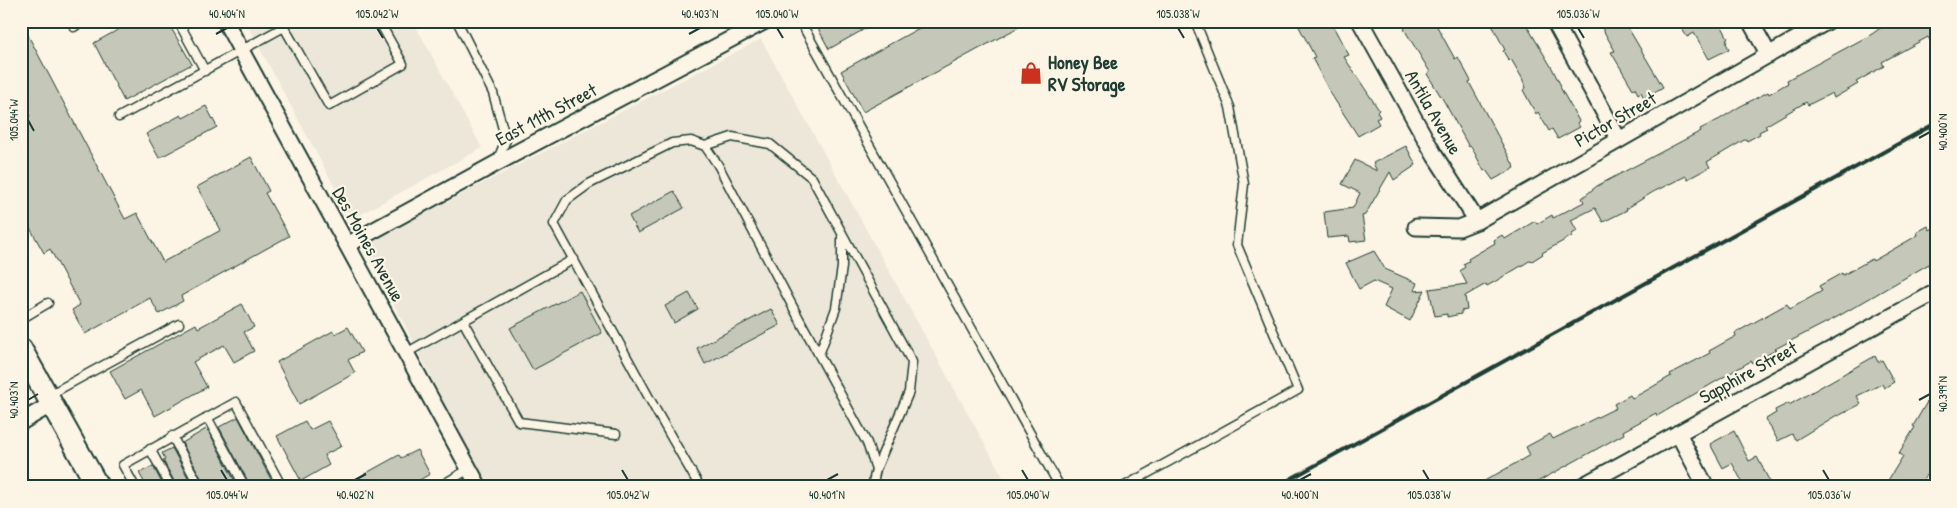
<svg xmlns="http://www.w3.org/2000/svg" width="1957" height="508" viewBox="0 0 1957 508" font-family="'Patrick Hand',sans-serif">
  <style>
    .built { fill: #ece7d8 }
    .building { fill: #c5c7b9; stroke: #1f3d34 }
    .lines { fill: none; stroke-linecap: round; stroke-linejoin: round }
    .service-casing { stroke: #1f3d34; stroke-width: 11 }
    .minor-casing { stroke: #1f3d34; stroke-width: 19 }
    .secondary-casing { stroke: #1f3d34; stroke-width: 25 }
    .service { stroke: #fcf5e5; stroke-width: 8 }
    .minor { stroke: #fcf5e5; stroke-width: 15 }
    .secondary { stroke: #fcf5e5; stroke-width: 21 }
    .rail { stroke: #1f3d34; stroke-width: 4 }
    .ticks { fill: none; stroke: #1f3d34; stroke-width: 2 }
    .labels { text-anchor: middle; stroke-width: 4.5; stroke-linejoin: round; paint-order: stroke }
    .poi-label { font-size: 19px; font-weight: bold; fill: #1f3d34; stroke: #fcf5e5; text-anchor: start }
    .street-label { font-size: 19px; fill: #1f3d34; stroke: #fcf5e5 }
    .neatline { fill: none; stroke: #1f3d34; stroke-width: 2 }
    .ticks-label { font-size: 12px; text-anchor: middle; fill: #1f3d34 }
  </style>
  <rect width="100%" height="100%" fill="#fcf5e5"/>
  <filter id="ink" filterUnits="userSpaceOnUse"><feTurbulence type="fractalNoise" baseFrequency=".02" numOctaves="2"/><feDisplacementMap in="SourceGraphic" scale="10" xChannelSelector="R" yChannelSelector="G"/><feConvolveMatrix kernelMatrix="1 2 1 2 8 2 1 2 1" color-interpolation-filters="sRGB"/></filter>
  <g filter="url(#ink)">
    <!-- built -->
    <path class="built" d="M245 21H413L482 148 352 219Z
      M761 39 1004 479 990 487H487L364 245Z"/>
    <!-- building -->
    <path class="building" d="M134 21H167L192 64 124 101 94 43Z
      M814 21H879L829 49Z
      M932 21H1030L863 112 841 71Z
      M1296 21H1330L1349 55 1344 57 1379 110 1377 112 1380 117 1376 119 1379 124 1358 136 1331 94 1312 58 1315 57Z
      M1403 21H1434L1455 59 1458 57 1471 81 1469 82 1515 168 1493 180 1486 170 1484 171 1471 146 1469 147 1445 103 1427 74 1430 72 1404 29 1406 27Z
      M1490 21H1524L1552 68 1561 86 1560 87 1579 121 1577 123 1580 127 1558 139 1552 129 1549 131 1538 112 1536 114 1523 90 1526 88 1522 78 1511 59 1509 61 1503 51 1505 50Z
      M1598 21H1624L1663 87 1644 98 1641 92 1638 94 1635 88 1633 89 1611 52 1615 51Z
      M1677 21H1719L1728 38 1726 39 1728 42 1726 43 1729 49 1709 59 1694 33 1687 37Z
      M1890 21H1896L1899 27 1907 21H1932L1936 28V51L1928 37 1882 62 1884 66 1856 82 1858 84 1834 98 1832 93 1808 105 1806 102 1765 126 1767 128 1759 132 1760 134 1747 141 1746 139 1707 162 1710 167 1688 179 1686 176 1653 192 1626 209 1627 210 1603 222 1595 208 1571 220 1577 231 1572 234V236L1542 253 1543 254 1532 261 1531 260 1496 281 1487 286 1486 284 1465 296 1467 310 1461 311V314L1447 317V314L1435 316 1429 289 1467 284 1460 271 1465 267 1463 264 1469 261 1468 259 1495 243 1494 240 1502 235 1505 239 1535 221 1537 224 1552 215 1553 218 1584 202 1582 198 1597 186 1701 131 1700 129 1720 119 1739 107 1768 92 1769 94 1788 83 1787 80 1872 34Z
      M21 22 125 219 137 213 163 262 221 230 197 187 251 157 269 191 265 193 289 236 181 296 183 301 159 314 150 298 85 334 72 310 80 305 50 249 44 253 21 212V121L30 116 21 101Z
      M206 106 217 127 159 158 146 134 181 115 183 118Z
      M1406 146 1416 165 1394 180 1390 172 1365 215 1362 216 1366 240 1350 242 1349 236 1327 238 1324 212 1353 208 1360 193 1342 184 1355 160 1377 171 1373 163Z
      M674 191 684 208 638 233 629 216Z
      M1928 226 1930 230 1936 226V260L1837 317 1775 349 1776 350 1752 363 1751 361 1657 416 1656 413 1623 431 1624 434 1528 487H1474L1530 455 1526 447 1550 434 1553 439 1616 408 1614 404 1630 395 1632 398 1642 393 1671 376 1670 374 1710 353 1709 351 1736 336 1735 333 1787 304 1790 309 1822 291 1819 286 1842 273 1843 275 1872 259 1873 261 1918 235 1917 232Z
      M1374 251 1385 269 1417 283 1414 291 1425 290 1410 321 1384 307 1392 289 1374 281 1359 289 1346 263Z
      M580 291 602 333 533 370 510 328Z
      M689 293 698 309 674 323 665 306Z
      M242 304 254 327 244 332 254 351 234 362 224 345 193 362 207 387 155 416 141 390 125 399 110 371 196 324 198 328Z
      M771 309 780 325 705 364 697 348Z
      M348 327 362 352 348 360 355 373 299 404 277 362 333 331 335 334Z
      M1875 356 1878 362 1882 360 1894 382 1884 388 1882 384 1857 396 1861 404 1838 416 1837 415 1796 440 1792 434 1778 441 1766 419 1776 413 1775 410 1789 403V405Z
      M1927 402 1936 407V459L1919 487H1894L1887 482 1903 456 1899 453 1915 427 1913 426Z
      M238 417 275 487H251L219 427Z
      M305 421 310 430 328 421 342 446 324 455 329 465 301 481 277 436Z
      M206 429 209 432 238 487H206L182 443Z
      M1734 431 1749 461 1757 457 1770 482 1762 487H1745L1732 463 1723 468 1710 444Z
      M172 448 193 487H177L163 460 165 459 162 453Z
      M417 450 430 474 407 487H341L399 455 401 458Z
      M153 466 164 487H147L139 473Z"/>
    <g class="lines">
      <defs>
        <path id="service" d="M178 21 205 71
          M457 21 493 93 506 140 497 161
          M800 21 1060 487
          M74 27 83 21
          M119 117 284 27 329 106 403 64 379 21
          M705 146 732 137 770 144 812 178 912 362 909 392 876 469
          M21 319 48 303
          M463 321 574 259
          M406 353 463 321 519 422 616 434
          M819 355 836 308 842 267V237
          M49 395 179 324
          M207 417 245 487
          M172 436 200 487
          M150 449 171 487
          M135 487 123 465 236 402 282 487
          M439 487 469 469
          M700 487 658 414 554 224 567 200 589 184 672 143 691 141 705 146 718 165 795 311 867 443 876 469 872 487
          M1123 487 1298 390 1237 245 1244 184 1230 107 1195 21"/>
        <path id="minor" d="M225 21 479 487
          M1360 21 1435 156 1477 221
          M1554 21 1619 140
          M1750 21 1769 55
          M1416 227 1459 228 1477 221 1828 21
          M347 245 497 163 765 21
          M21 422 52 404
          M1678 433 1706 487
          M1580 487 1936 292"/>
        <path id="secondary" d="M21 349 98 487"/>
      </defs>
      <!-- service casing -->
      <use href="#service" class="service-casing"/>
      <!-- minor casing -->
      <use href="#minor" class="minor-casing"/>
      <!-- secondary casing -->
      <use href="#secondary" class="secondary-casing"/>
      <!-- service -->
      <use href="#service" class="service"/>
      <!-- minor -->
      <use href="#minor" class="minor"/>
      <!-- secondary -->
      <use href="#secondary" class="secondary"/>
      <!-- rail -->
      <path class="rail" d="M1276 487 1936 123"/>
    </g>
  </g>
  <!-- ticks -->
  <path class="ticks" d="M377 28 383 38M777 28 783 38M1178 28 1184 38M1578 28 1584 38M216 34 227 28M689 34 700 28M28 120 34 131M1919 138 1930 132M28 400 38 394M1919 400 1930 394M221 470 227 480M622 470 628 480M1022 470 1028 480M1423 470 1429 480M1823 470 1829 480M355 480 366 474M827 480 838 474M1300 480 1311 474"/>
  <!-- icons -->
  <defs>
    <symbol id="shop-bare" viewBox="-9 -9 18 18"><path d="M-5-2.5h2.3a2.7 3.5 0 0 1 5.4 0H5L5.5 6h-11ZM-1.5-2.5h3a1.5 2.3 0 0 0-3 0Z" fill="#c8321e" stroke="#fcf5e5" stroke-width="2.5" paint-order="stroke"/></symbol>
  </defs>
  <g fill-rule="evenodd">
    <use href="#shop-bare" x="1015" y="57" width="32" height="32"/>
  </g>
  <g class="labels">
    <!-- poi labels -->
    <g class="poi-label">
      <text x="1048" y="69">Honey Bee<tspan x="1048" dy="22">RV Storage</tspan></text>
    </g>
    <!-- street labels -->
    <g class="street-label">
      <text transform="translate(1434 112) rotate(60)" y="7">Antila Avenue</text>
      <text transform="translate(546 114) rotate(-28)" y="7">East 11th Street</text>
      <text transform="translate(1615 119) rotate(-30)" y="7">Pictor Street</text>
      <text transform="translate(369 244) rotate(61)" y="7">Des Moines Avenue</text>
      <text transform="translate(1748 372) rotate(-29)" y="7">Sapphire Street</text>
    </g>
  </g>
  <!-- margin -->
  <rect width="1957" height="508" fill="none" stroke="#fcf5e5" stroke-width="55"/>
  <rect x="28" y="28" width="1902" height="452" class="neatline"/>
  <g class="ticks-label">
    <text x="227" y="18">40.404°N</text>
    <text x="377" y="18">105.042°W</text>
    <text x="700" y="18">40.403°N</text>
    <text x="777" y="18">105.040°W</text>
    <text x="1178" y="18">105.038°W</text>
    <text x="1578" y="18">105.036°W</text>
    <text transform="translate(14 120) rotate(-90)" y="4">105.044°W</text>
    <text transform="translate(1943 132) rotate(-90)" y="4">40.400°N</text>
    <text transform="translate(1943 394) rotate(-90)" y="4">40.399°N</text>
    <text transform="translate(14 400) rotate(-90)" y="4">40.403°N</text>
    <text x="227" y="499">105.044°W</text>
    <text x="355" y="499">40.402°N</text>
    <text x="628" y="499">105.042°W</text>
    <text x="827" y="499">40.401°N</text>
    <text x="1028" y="499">105.040°W</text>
    <text x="1300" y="499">40.400°N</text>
    <text x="1429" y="499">105.038°W</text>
    <text x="1829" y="499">105.036°W</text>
  </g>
</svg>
